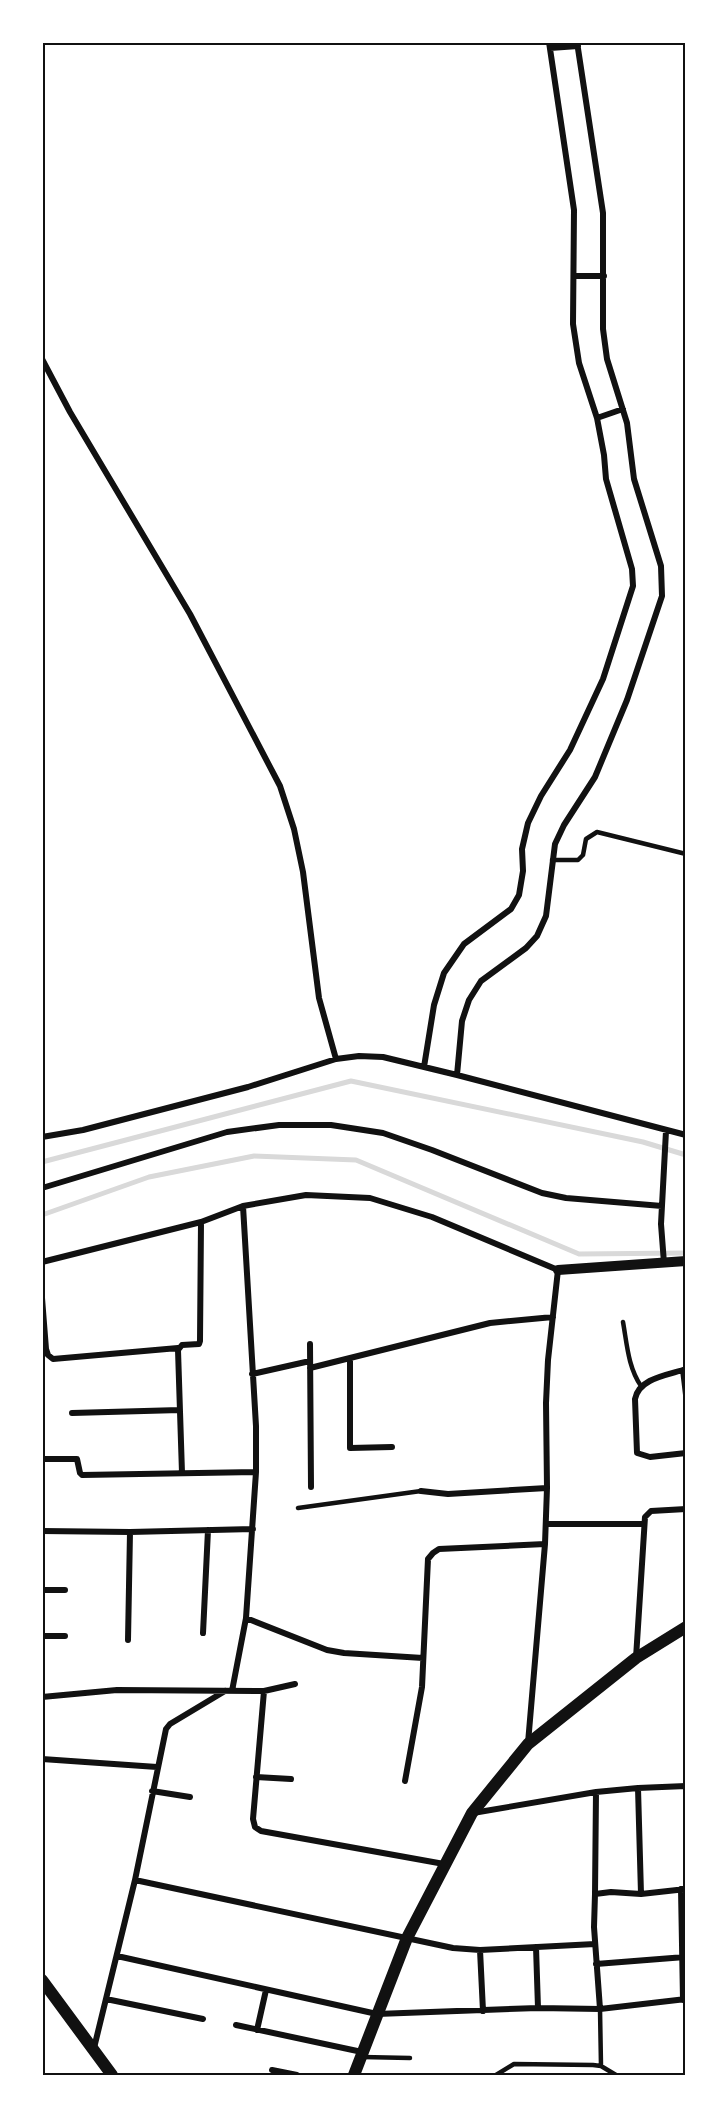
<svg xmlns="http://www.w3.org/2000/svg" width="728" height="2117" viewBox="0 0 728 2117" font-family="'Sofia Sans Condensed',sans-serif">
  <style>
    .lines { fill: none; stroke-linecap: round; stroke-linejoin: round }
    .stream { stroke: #d9d9d9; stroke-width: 5 }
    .service { stroke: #111; stroke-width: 4.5 }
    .minor { stroke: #111; stroke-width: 6 }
    .tertiary { stroke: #111; stroke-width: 10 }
    .secondary { stroke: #111; stroke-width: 12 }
    .neatline { fill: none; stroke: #111; stroke-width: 2 }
  </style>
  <rect width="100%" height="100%" fill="#fff"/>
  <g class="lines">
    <!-- stream -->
    <path class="stream" d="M42 1162 351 1081 643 1142 686 1155
      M42 1215 149 1177 254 1156 356 1160 579 1254 686 1253"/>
    <!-- service -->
    <path class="service" d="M552 860H578L583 855 586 839 597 832 686 854
      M623 1322C627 1344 628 1367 641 1386
      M298 1508 421 1491
      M600 2009 601 2066
      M362 2057 410 2058
      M496 2075 514 2064 593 2065 601 2066 616 2075"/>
    <!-- minor -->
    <path class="minor" d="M550 48 578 46
      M574 276H604
      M42 359 70 412 190 614 280 786 294 829 303 872 319 998 336 1059
      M597 418 623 409
      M424 1067 434 1005 444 973 464 944 511 909 519 895 523 871 522 849 528 823 541 796 570 750 603 679 633 586 632 569 606 479 604 455 597 418 579 363 573 324 574 210 549 42
      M457 1075 462 1021 469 1000 481 981 526 948 537 936 546 916 555 844 564 825 595 777 627 700 662 596 661 566 634 479 627 423 607 359 603 329V213L577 42
      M42 1137 83 1130 248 1087 336 1059 359 1056 383 1057 457 1075 686 1135
      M42 1188 227 1132 279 1125H331L383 1133 432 1150 542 1193 566 1198 662 1206
      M42 1262 201 1222 243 1206 306 1195 370 1198 432 1217 558 1270 548 1360 546 1403 547 1488 545 1544 528 1743
      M664 1263 661 1224 666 1131
      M42 1298 46 1349 48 1355 53 1359 178 1348
      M310 1344 311 1487
      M350 1358V1448L392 1447
      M310 1368 490 1323 553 1317
      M686 1369C668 1375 639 1378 635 1399L637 1453 650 1457 686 1453
      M683 1370 686 1395
      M252 1374 310 1361
      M72 1413 180 1410
      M42 1459H77L80 1473 82 1475 256 1472
      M182 1473 178 1350 182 1345 199 1344 200 1341 201 1222
      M421 1491 448 1494 547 1488
      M546 1524H643
      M42 1531 130 1532 253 1529
      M42 1590H65
      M246 1618 327 1650 344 1653 423 1658
      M203 1633 208 1530
      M42 1636H65
      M128 1640 130 1532
      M636 1658 645 1517 651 1511 686 1509
      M232 1691 246 1618 256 1472V1426L243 1206
      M264 1691 253 1819 255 1827 261 1831 444 1864
      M42 1697 117 1690 264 1691 295 1684
      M42 1759 157 1767
      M256 1777 291 1779
      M405 1781 422 1687 428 1559 433 1553 439 1549 545 1544
      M686 1786V1802
      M638 1788 641 1894
      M152 1791 190 1797
      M473 1813 596 1792 638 1788 686 1786
      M135 1880 453 1948 480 1950 595 1944
      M681 1889 683 2000
      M595 1894 596 1792
      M536 1947 538 2008
      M480 1950 483 2011
      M117 1956 377 2014 538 2008 600 2009 686 1999
      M596 1964 685 1957
      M106 1999 203 2019
      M600 2009 594 1927 595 1894 611 1892 641 1894 686 1889
      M236 2025 362 2052
      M257 2030 266 1990
      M94 2048 135 1880 166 1729 170 1724 225 1691
      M272 2070 297 2075"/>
    <!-- tertiary -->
    <path class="tertiary" d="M558 1270 686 1261"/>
    <!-- secondary -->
    <path class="secondary" d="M42 1980 112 2075
      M354 2075 407 1938 472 1813 528 1744 636 1658 686 1627"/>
  </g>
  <!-- border -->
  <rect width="728" height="2117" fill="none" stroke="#ffffff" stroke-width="87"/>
  <rect x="44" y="44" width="640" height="2030" class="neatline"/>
</svg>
